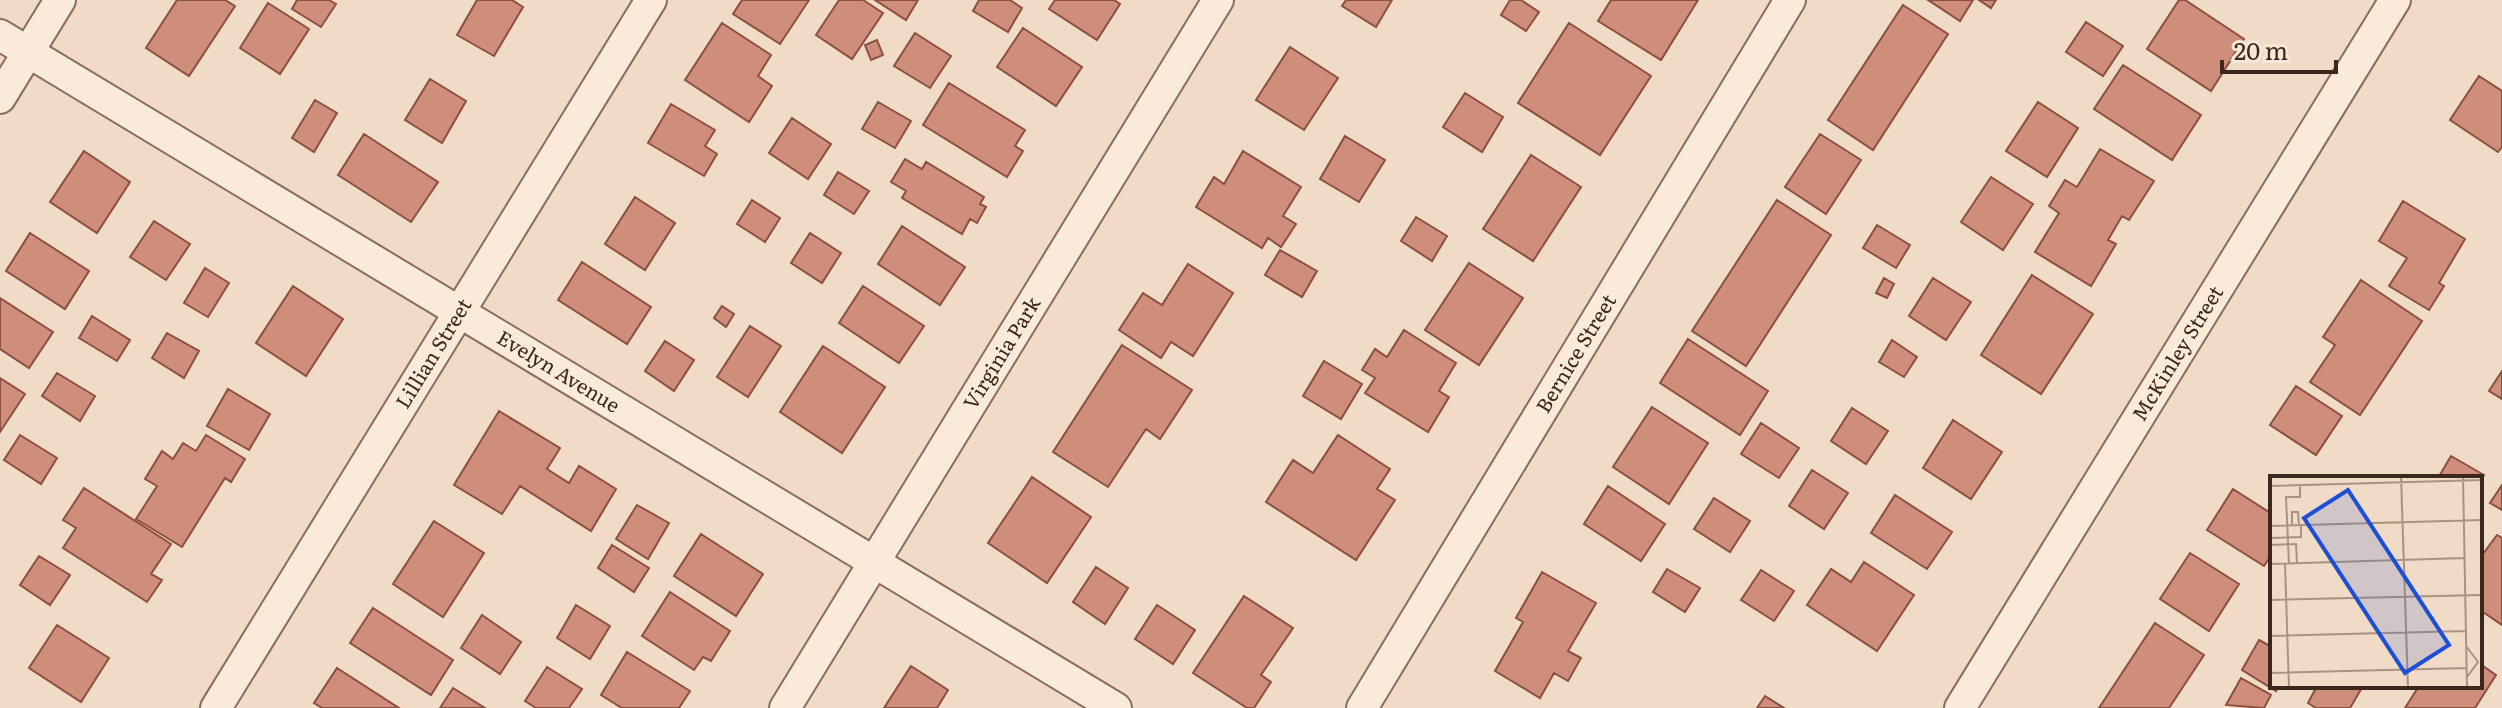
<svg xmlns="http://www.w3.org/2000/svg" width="2502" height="708" viewBox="0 0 2502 708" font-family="Literata,serif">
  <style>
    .building { fill: #cf8e7b; stroke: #8c4f40; stroke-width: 2 }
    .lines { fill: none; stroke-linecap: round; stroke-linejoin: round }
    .minor-casing { stroke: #8c6c5b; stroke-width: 34 }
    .minor { stroke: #faeada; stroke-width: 30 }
    .labels { text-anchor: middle; stroke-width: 6; stroke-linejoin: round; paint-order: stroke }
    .street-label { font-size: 20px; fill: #3c271f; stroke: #f7e7d6 }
    .inset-road { fill: none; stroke: #a89383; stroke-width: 2 }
    .view { fill: #1d4ed8; fill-opacity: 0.15; stroke: #1d4ed8; stroke-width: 4 }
    .inset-edge { fill: none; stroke: #3c271f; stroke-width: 4 }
  </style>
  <rect width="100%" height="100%" fill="#f0dbc6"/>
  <!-- building -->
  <path class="building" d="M177 0H225L235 6 189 76 146 48Z
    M297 0H329L336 4 321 27 292 9Z
    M477 0H512L523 7 494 56 457 35Z
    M742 0H809L780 44 733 14Z
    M839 0H863L883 13 852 59 816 35Z
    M875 0H918L906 20Z
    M979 0H1010L1022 8 1008 32 973 11Z
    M1055 0H1114L1120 4 1097 40 1049 9Z
    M1346 0H1392L1376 27 1342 6Z
    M1510 0H1521L1539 12 1526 31 1501 15Z
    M1611 0H1698L1661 60 1598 21Z
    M1928 0H1973L1960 21Z
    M1979 0H1996L1991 8Z
    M2179 0H2185L2244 39 2211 91 2147 49Z
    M268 3 309 29 280 74 240 48Z
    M1903 5 1948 34 1873 150 1828 120Z
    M2086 22 2123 46 2103 76 2066 52Z
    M722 23 771 55 758 76 772 86 749 122 685 80Z
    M1569 23 1651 76 1600 155 1518 103Z
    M1023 28 1082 67 1056 106 997 67Z
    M915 33 951 56 930 88 894 66Z
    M877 40 883 55 871 60 865 45Z
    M1290 47 1338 78 1304 130 1256 100Z
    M2123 65 2201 115 2172 160 2094 109Z
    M2479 76 2502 91V147L2498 152 2450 120Z
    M430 79 466 101 442 143 405 120Z
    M949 83 1025 130 1015 146 1023 151 1007 177 923 125Z
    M1465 93 1503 117 1482 152 1443 127Z
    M315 100 337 113 314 152 292 138Z
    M878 102 911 121 895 148 862 129Z
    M2038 102 2078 128 2047 177 2006 151Z
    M671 104 715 130 705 146 717 154 704 176 648 143Z
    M792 118 831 144 808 179 769 153Z
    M364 134 438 182 411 222 338 175Z
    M1820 134 1861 160 1826 214 1785 187Z
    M1345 136 1385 160 1359 202 1320 179Z
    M2100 149 2154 181 2129 220 2122 216 2108 240 2116 244 2091 286 2035 252 2059 213 2049 206 2065 180 2077 187Z
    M84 151 130 182 97 233 50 202Z
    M1243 151 1301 187 1283 216 1296 224 1281 247 1268 238 1262 248 1196 207 1214 177 1224 184Z
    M1531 155 1581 187 1533 261 1483 229Z
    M905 159 922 169 926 162 984 197 980 204 986 207 977 223 970 219 962 234 902 198 906 191 891 182Z
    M838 172 869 191 854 214 824 195Z
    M1991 177 2033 204 2003 250 1961 222Z
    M635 197 675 223 645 270 605 244Z
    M752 200 780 218 765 242 737 224Z
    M1777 200 1831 235 1746 366 1692 331Z
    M2403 201 2465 239 2439 283 2444 286 2429 310 2389 286 2407 258 2379 241Z
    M1416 217 1447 236 1432 261 1401 241Z
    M154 221 190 244 166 280 130 257Z
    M1877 225 1910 245 1896 268 1863 248Z
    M902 226 965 267 940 305 878 264Z
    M30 233 89 271 65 309 6 271Z
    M810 233 841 253 822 283 791 263Z
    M1280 250 1317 271 1302 297 1265 275Z
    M582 262 651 307 627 344 558 300Z
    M1469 263 1523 298 1479 365 1425 330Z
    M1188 264 1233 293 1193 356 1171 342 1161 358 1119 330 1143 293 1162 305Z
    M205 268 229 283 208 317 184 303Z
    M2032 275 2093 314 2041 394 1981 355Z
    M1884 278 1894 284 1887 298 1876 293Z
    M1933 278 1971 302 1946 340 1909 316Z
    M2361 280 2422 321 2360 415 2310 382 2335 345 2323 337Z
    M293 286 343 319 306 376 256 343Z
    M863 286 924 326 899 363 839 323Z
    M0 298 53 332 29 368 0 349Z
    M722 306 734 314 726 327 714 318Z
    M92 316 130 340 117 361 79 338Z
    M750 326 781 346 748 397 717 377Z
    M1404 330 1456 363 1439 391 1449 397 1428 432 1365 393 1375 378 1362 370 1375 349 1387 357Z
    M167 333 199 351 184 378 152 358Z
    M1688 339 1768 391 1740 435 1660 383Z
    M1892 340 1917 357 1904 377 1879 362Z
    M665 341 694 360 674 391 645 371Z
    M1122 345 1192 390 1160 439 1146 429 1108 487 1053 452Z
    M823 346 885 387 842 453 780 412Z
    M1324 361 1362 384 1341 419 1303 396Z
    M2502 371V399L2489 391Z
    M57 373 95 396 80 421 42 396Z
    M0 378 25 394 0 432Z
    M2296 386 2342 416 2316 455 2270 425Z
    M228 389 270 414 249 450 207 426Z
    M1652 407 1708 443 1669 504 1613 467Z
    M1852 408 1888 431 1866 464 1831 441Z
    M499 411 560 448 547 469 569 483 579 466 616 489 591 531 520 486 502 514 454 485Z
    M1953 420 2002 452 1971 499 1923 468Z
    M1761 423 1799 448 1779 478 1741 454Z
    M20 435 57 458 41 484 4 460Z
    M206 435 245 459 231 482 225 478 182 547 136 519 157 486 145 479 162 451 173 459 183 443 196 451Z
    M1338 435 1390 469 1377 489 1395 500 1356 560 1266 502 1293 460 1313 473Z
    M2451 456 2484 475 2480 482V478H2438Z
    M1812 470 1848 493 1824 529 1789 506Z
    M1032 477 1091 517 1047 583 988 543Z
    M2502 485V510L2490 503Z
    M1608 486 1665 524 1641 561 1584 524Z
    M84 488 171 544 151 574 162 580 147 602 63 548 76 528 63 520Z
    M2233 489 2272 514V554L2264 566 2207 530Z
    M1895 495 1952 532 1927 569 1871 533Z
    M1714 498 1750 521 1730 552 1694 529Z
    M637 505 669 523 648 559 616 539Z
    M434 521 484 553 443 617 393 584Z
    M701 534 763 574 736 616 674 576Z
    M2497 535 2502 538V625L2480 610V558Z
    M612 545 649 568 634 592 598 568Z
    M2190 553 2239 584 2209 631 2160 599Z
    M39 556 70 575 50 605 20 585Z
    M1864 562 1914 595 1877 651 1807 605 1831 569 1851 582Z
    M1096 567 1128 588 1105 624 1073 602Z
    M1667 569 1700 588 1685 612 1653 592Z
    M1761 570 1794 591 1774 621 1741 600Z
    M1542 572 1596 603 1568 651 1581 658 1568 681 1554 673 1540 698 1495 671 1523 622 1516 618Z
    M670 592 730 631 711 661 703 657 694 670 642 636Z
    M1244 596 1293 628 1261 675 1271 682 1254 708H1247L1193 673Z
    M576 605 610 626 590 659 557 638Z
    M1157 605 1195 630 1173 664 1135 639Z
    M373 608 453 660 431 695 350 643Z
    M482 615 521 642 500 674 461 648Z
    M2155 623 2204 655 2169 708H2099Z
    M57 625 109 658 81 702 29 668Z
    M2259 640 2272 647V686H2279L2276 691 2242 670Z
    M627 652 690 691 679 708H622L601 695Z
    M2480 664 2496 675 2475 708H2405L2419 686H2480Z
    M911 666 948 690 937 708H884Z
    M547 667 582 689 569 708H536L525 701Z
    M337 668 399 708H322L314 703Z
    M2241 678 2271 695 2264 708 2226 705Z
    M2317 686H2363L2350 708H2316L2308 703Z
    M453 688 485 708H440Z
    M1765 696 1784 708H1757Z"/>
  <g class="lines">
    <defs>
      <g id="minor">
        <path id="s1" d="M0 35 1116 708"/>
        <path d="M0 98 60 0"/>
        <path id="s2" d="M216 708 651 0"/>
        <path id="s3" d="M785 708 1218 0"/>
        <path id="s4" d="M1362 708 1790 0"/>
        <path id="s5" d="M1960 708 2395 0"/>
      </g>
    </defs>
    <!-- minor casing -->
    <use href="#minor" class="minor-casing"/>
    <!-- minor -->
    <use href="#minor" class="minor"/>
  </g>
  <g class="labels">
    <!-- street labels -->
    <g class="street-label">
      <text dy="7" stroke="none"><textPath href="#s3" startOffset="416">Virginia Park</textPath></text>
      <text dy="7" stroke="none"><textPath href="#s4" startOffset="414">Bernice Street</textPath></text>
      <text dy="7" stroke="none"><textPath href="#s5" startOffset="416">McKinley Street</textPath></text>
      <text dy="7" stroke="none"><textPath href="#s2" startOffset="416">Lillian Street</textPath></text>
      <text dy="7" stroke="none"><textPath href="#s1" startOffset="652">Evelyn Avenue</textPath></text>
    </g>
  </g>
  <!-- overview -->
  <g transform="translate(2270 476)">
    <rect width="212" height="212" fill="#f0dbc6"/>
    <path class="inset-road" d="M131 0 138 212M193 0 197 212M0 10 212 4M22 49V36H28L29 49M0 50 212 44M0 62 31 61V49M0 69 26 68 27 88M0 88 195 82M15 88 19 212M19 88 16 21H30V9M0 124 212 119M0 160 196 155M196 170 208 186 197 201M0 197 197 192"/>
    <path class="view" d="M78 14 179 169 135 197 34 42Z"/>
    <rect width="212" height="212" class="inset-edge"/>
  </g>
  <!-- scale -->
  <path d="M2222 60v12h114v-12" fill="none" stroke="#3c271f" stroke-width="4"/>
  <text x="2234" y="60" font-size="24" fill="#3c271f" stroke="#f7e7d6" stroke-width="6" paint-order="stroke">20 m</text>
</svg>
